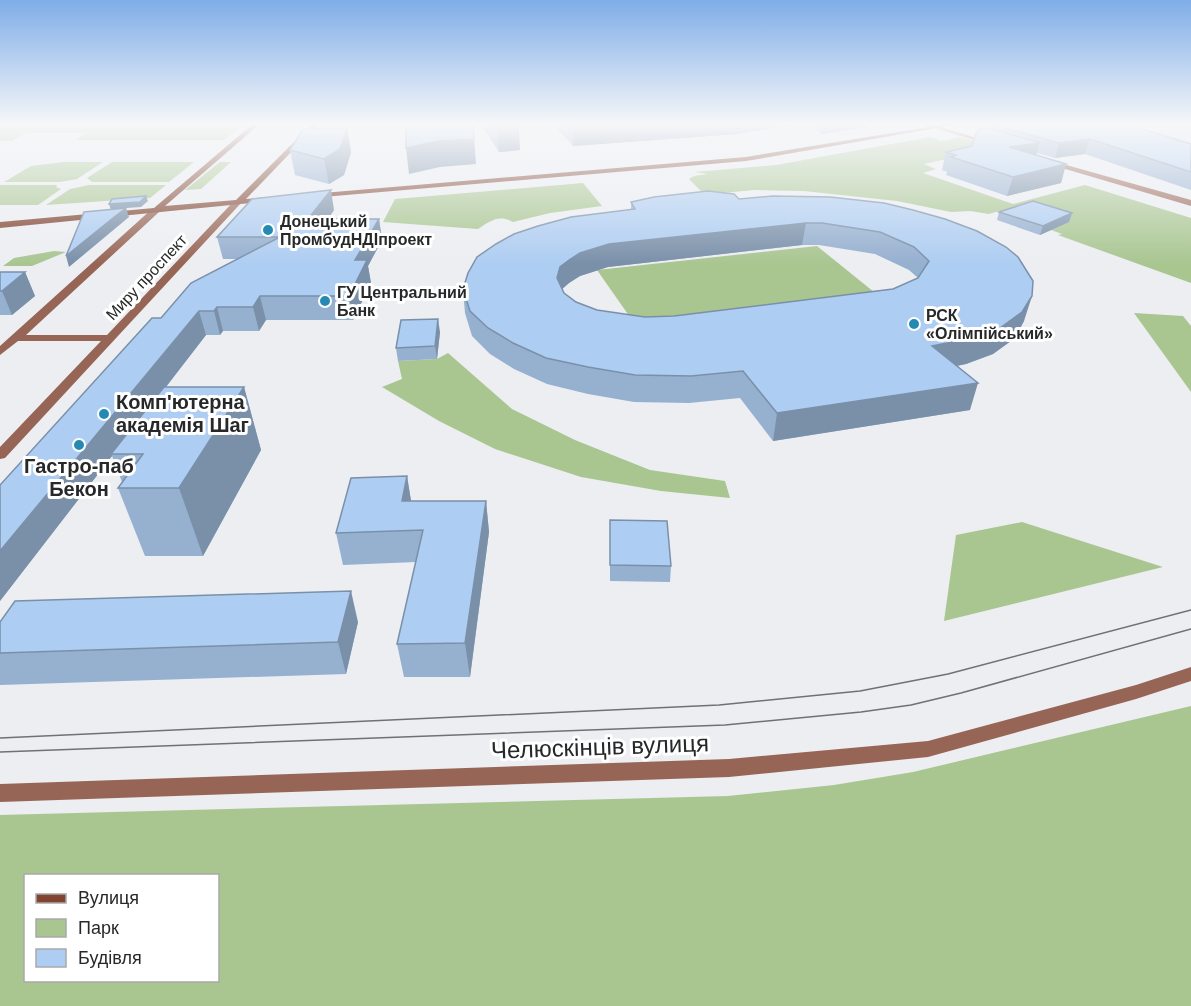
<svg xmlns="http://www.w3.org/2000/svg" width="1191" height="1006" viewBox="0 0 1191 1006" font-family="Helvetica,sans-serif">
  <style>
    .built { fill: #dae2eb }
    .green { fill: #a9c691; fill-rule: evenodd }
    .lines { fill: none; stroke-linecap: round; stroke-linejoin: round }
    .secondary { fill: #976555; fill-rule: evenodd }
    .primary { fill: #804431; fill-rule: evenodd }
    .tram { stroke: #6f7173; stroke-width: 1.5 }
    .wall { fill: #96b0d0; fill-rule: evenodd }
    .shaded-wall { fill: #7a90a9 }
    .building { fill: #aecdf2; stroke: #7a90a9; stroke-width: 1.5; fill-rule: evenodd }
    .poi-dot { fill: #258ab3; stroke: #fff; stroke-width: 2 }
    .labels { text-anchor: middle; stroke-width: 6; stroke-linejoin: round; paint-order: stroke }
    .far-poi-label { font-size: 16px; font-weight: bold; fill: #272829; stroke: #fff; text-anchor: start }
    .far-street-label { font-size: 16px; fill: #272829; stroke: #fff }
    .poi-label { font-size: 20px; font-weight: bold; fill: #272829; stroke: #fff; text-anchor: start }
    .near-street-label { font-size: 24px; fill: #272829; stroke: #fff }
  </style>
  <rect width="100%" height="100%" fill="#eceef2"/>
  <!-- built -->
  <path class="built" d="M1166 123H1191V165L1156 138Z"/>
  <!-- green -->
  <path class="green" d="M0 123H224L245 124 224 140H75L86 133H26L12 141H0Z
    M930 137 941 141 960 137 1018 154H969L924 164 936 169 923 173 1013 204 1085 185 1191 218V283L1058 235 1062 234 999 211 989 214 970 211 951 212 897 201 804 191 754 190 711 194 703 193 689 179 694 176 708 174 695 172 776 165Z
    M64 162H103L77 179 60 182H4L31 166Z
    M112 162H194L169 182H92L87 178Z
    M220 162H231L201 189 185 190Z
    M583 183 602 206 550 213 513 222C499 214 490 221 478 229L383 222 395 199Z
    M0 185H57L56 187 61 189 38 205H0Z
    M89 185H166L150 198 46 205 70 189Z
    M817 246 895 309 646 340 597 270Z
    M54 251 66 252 32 266H3L14 258Z
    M1134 313 1183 316 1191 326V392Z
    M448 353 512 409 575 440 650 470 725 481 730 498 661 491 581 477 495 449 439 421 382 387 402 379 398 361 437 359Z
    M1022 522 1163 567 944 621 956 535Z
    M1191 706V1006H0V815L728 796 834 785 913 772ZM26 876H218V980H26Z"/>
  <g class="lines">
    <!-- secondary -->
    <path class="secondary" d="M918 123H927L997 144 991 145Z
      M1045 159 1191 200V206L1045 163Z
      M235 200 242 202 5 458 0 459V447L101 341H18L0 355V346L153 208H159V212L26 335H107Z
      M1191 667V681L1136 699 928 757 729 777 0 802V784L729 759 928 741 1136 685Z"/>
    <!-- primary -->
    <path class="primary" d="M254 123H261L165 206 236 200 313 123H319L246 199 269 197H272V201L0 228V222L154 208Z
      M953 123H966L746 161 311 198 307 196 311 194 746 157Z"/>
    <!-- tram -->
    <path class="tram" d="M0 738 719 705 860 691 948 674 1191 610
      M0 752 725 725 861 712 911 705 961 693 1191 629"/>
  </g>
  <!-- wall -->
  <path class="wall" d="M480 123H517L520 150 499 152Z
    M552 123H804L737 134 573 146Z
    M805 123H869L868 127 822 134Z
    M994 125 1191 144V190L1085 154 1055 158 1037 153 1036 155 1066 164 1061 183 1007 196 946 175 947 172 942 170 946 152 972 146 992 129Z
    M347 128 351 152 344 175 329 184 295 175 290 150Z
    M739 199 884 203 1024 321 1015 338 993 354 966 364 957 366 970 410 773 441 740 398 689 403 634 402 588 394 547 384 514 369 490 354 472 336 465 313 463 289 631 209V202ZM802 245H819L875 254 909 270 918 278 893 289 674 316 645 317 597 310 576 302 564 293 562 289 569 283 580 276 608 267Z
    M334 210 328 219H379L382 240 368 266 371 283 353 320H266L259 331H223L220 335H206L166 387H244L261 450 203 556H145L118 488 122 482 112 456 0 601V485L161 318 238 259H223L217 237Z
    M999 212 1072 213 1069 222 1040 235 997 220Z
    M0 272H25L35 296 12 315H0Z
    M440 332 437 359 398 361 396 348Z
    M407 476 411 501H486L489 532 470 677H404L397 644 416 562 343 565 336 533Z
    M610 520 671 566 670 582 610 581Z
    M0 622H358L346 674 0 685Z"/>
  <!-- shaded-wall -->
  <path class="shaded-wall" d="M460 123 461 139 473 124 476 164 440 167 409 174 406 148 459 125Z
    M586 123H804L737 134 573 146V124Z
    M824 123H869L868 127 822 134Z
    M519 125 520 150 499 152 498 127Z
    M347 128 351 152 344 175 329 184 324 159Z
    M1090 139 1085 154 1055 158 1059 143Z
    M1040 143 1034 161 1009 147Z
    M1066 164 1061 183 1007 196 1013 177Z
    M331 190 334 210 313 240 308 219Z
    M146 196 148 201 141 207 126 208 129 217 69 267 66 256 111 210 109 204Z
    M1072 213 1069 222 1040 235 1043 226Z
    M379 219 382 240 368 266 371 283 353 320 349 296 355 260Z
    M806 223 802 245 608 267 580 276 569 283 560 291 557 278 560 267 569 260 580 253 609 244Z
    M25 272 35 296 12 315 2 291Z
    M260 296 266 320 259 331 253 307Z
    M1032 296 1024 321 1015 338 993 354 966 364 925 372 932 346Z
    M217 307 223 331 220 335 214 311Z
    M199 311 206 335 114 454H111L112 456 0 601V551Z
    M438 319 440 332 437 359 435 346Z
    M978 383 970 410 773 441 777 413Z
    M244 387 261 450 203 556 179 488Z
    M407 476 412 507 402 501Z
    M486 501 489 532 470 677 465 643Z
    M351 591 358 622 346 674 338 642Z"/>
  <!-- building -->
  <path class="building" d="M439 123H459V125L473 124 474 139 438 141 406 148V126L439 125Z
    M495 123H517L519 125 498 127Z
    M997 123H1124L1191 144V172L1090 139 1059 143 994 125Z
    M985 127 1040 143 1009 147 1066 164 1013 177 951 157 956 155 946 152 972 146 977 131Z
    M347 128 340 149 324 159 290 150 303 129Z
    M331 190 308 219H379L355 260H367L349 296H260L253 307H217L214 311H199L0 551V485L152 318H161L191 283 280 237H217L252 199Z
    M708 191 734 194 739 199 773 196 830 197 884 203 913 210 945 219 977 231 1006 247 1018 257 1033 281 1032 296 1022 312 1000 328 973 338 932 346 978 383 777 413 743 371 691 376 635 375 588 367 546 358 513 343 488 328 470 311 463 289 468 273 477 257 496 244 514 234 538 226 571 217 635 209 631 202 654 197ZM806 223H822L880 232 914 247 929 261 918 278 893 289 674 316 645 317 597 310 576 302 564 293 557 278 560 267 569 260 580 253 609 244Z
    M146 196 140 202 109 204 112 199Z
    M1033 201 1072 213 1043 226 999 212Z
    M126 208 113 218 66 256 84 212Z
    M0 272H25L2 291H0Z
    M438 319 435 346 396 348 401 320Z
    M164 387H244L179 488H118L143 454H111Z
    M407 476 402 501H486L465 643 397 644 423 530 336 533 351 478Z
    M610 520 667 521 671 566 610 565Z
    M351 591 338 642 0 653V622L15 601Z"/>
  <!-- sky -->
  <linearGradient id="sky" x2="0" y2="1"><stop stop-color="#7fade7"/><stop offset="0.47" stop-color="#f6f7f9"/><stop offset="1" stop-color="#f6f7f9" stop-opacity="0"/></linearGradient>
  <rect width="1191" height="264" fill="url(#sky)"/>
  <!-- markers -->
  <g class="poi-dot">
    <circle cx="268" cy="230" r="6"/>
    <circle cx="325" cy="301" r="6"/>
    <circle cx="914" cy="324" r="6"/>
    <circle cx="104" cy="414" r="6"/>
    <circle cx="79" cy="445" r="6"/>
  </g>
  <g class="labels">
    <!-- far-poi labels -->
    <g class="far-poi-label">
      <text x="280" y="227">Донецький<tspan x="280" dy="18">ПромбудНДІпроект</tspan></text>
      <text x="337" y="298">ГУ Центральний<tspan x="337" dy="18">Банк</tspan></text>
      <text x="926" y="321">РСК<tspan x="926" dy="18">«Олімпійський»</tspan></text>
    </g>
    <!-- far-street labels -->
    <g class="far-street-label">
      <text transform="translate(146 277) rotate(-47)" y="6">Миру проспект</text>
    </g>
    <!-- poi labels -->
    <g class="poi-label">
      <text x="116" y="409">Комп'ютерна<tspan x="116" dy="23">академія Шаг</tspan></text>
      <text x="79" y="473" text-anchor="middle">Гастро-паб<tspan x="79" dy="23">Бекон</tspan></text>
    </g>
    <!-- near-street labels -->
    <g class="near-street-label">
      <text transform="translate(600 747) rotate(-2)" y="8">Челюскінців вулиця</text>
    </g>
  </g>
  <!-- legend -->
  <rect x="24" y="874" width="195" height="108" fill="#ffffff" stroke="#a9a9a9" stroke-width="1.5"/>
  <rect x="36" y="894" width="30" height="9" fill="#804431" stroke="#a9a9a9" stroke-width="1.5"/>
  <text x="78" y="904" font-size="18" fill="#272829">Вулиця</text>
  <rect x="36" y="919" width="30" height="18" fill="#a9c691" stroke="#a9a9a9" stroke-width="1.5"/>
  <text x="78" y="934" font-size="18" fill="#272829">Парк</text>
  <rect x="36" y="949" width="30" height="18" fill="#aecdf2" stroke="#a9a9a9" stroke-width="1.5"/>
  <text x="78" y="964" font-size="18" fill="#272829">Будівля</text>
</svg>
